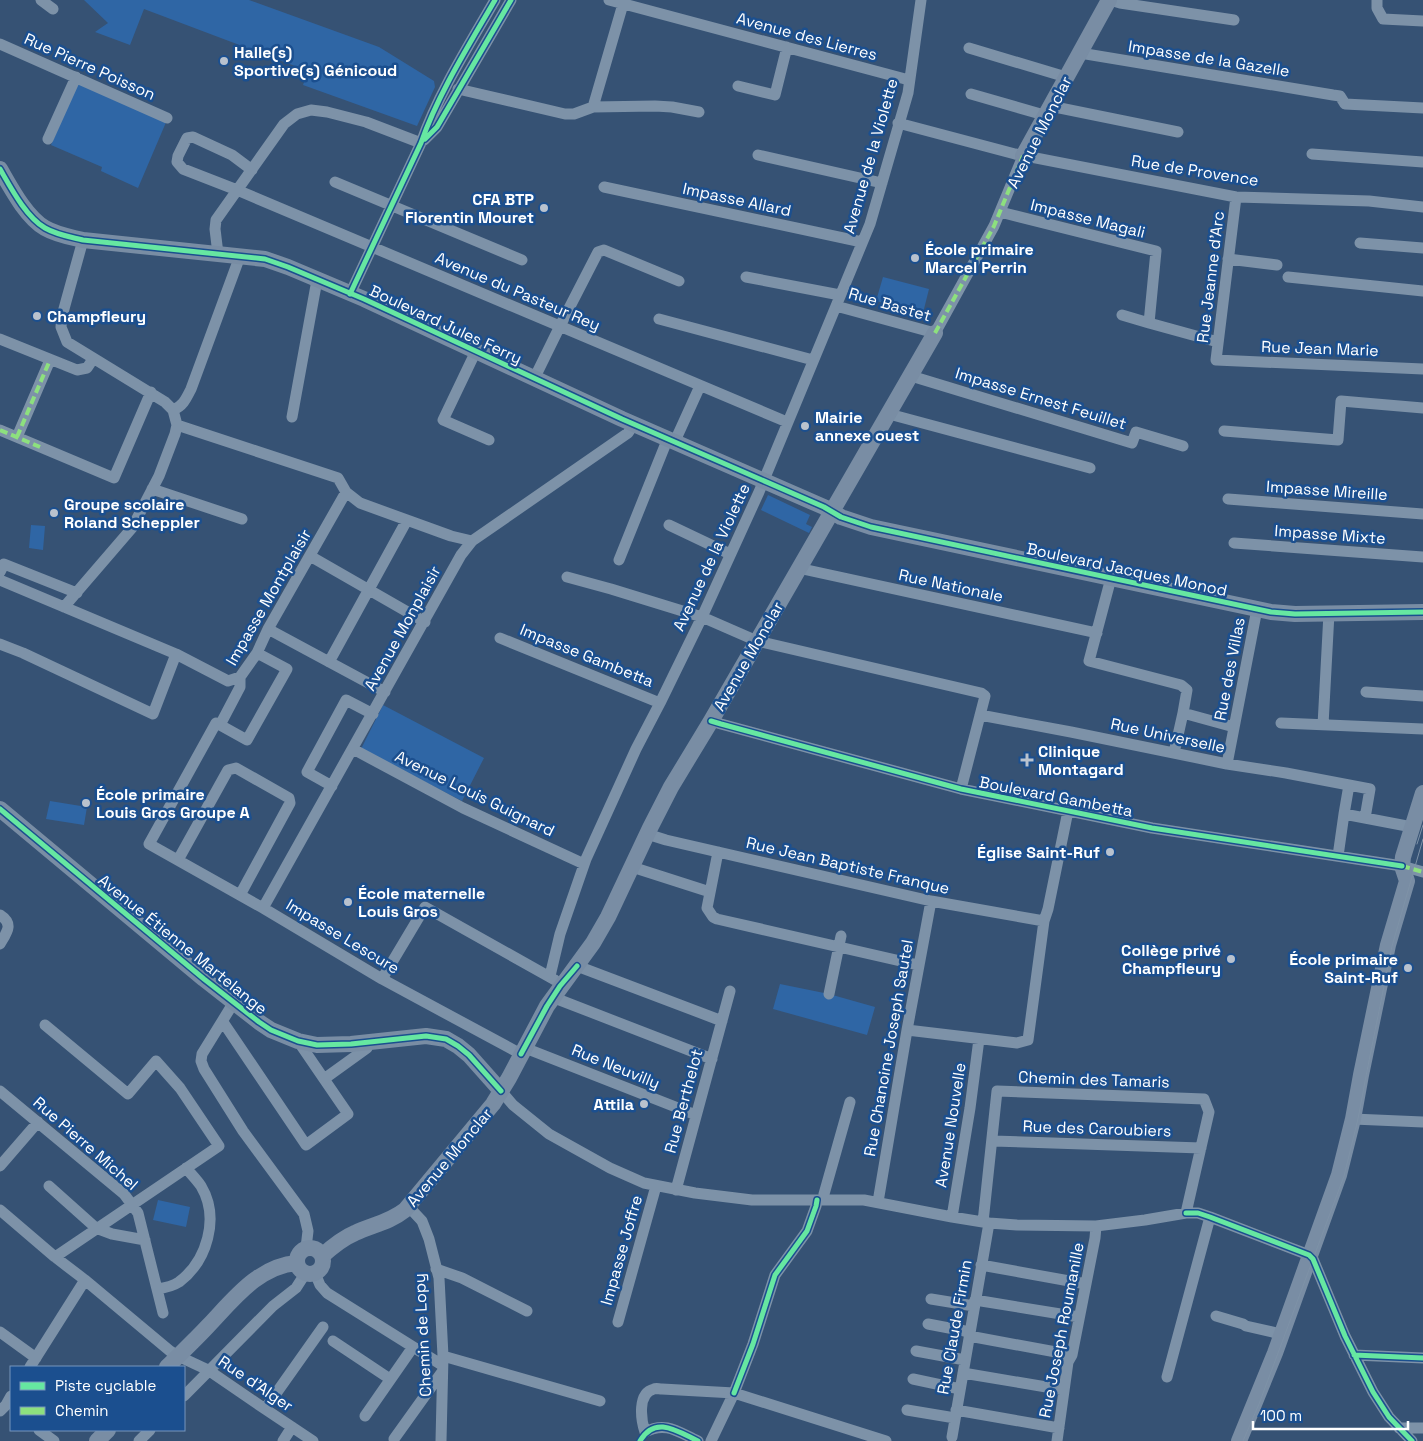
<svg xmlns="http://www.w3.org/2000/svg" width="1423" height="1441" viewBox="0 0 1423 1441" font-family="'Space Grotesk',sans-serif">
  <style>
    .green { fill: #2f66a5 }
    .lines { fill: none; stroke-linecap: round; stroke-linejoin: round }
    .street { stroke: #7d92a8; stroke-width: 11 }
    .secondary { stroke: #798da4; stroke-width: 16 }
    .tram { stroke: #7e92a7; stroke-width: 1 }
    .quiet { stroke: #8de07e; stroke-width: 4; stroke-dasharray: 8 4; stroke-linecap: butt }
    .cycleway-casing { stroke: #1b4f8f; stroke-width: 8 }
    .cycleway { stroke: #66e7a1; stroke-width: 5 }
    .poi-dot { fill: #b9c2ce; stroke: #1b4f8f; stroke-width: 2 }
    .labels { text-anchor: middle; stroke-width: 5; stroke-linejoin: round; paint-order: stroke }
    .street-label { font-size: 16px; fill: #fff; stroke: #1b4f8f }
    .poi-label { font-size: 16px; font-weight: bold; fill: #fff; stroke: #1b4f8f; text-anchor: start }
  </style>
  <rect width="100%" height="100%" fill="#365274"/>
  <!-- green -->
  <path class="green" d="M84 0H249L379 47 434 81 435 87 417 126 303 85 308 71 144 9 130 45 95 32 108 23Z
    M78 83 167 120 138 188 101 171 102 167 51 145Z
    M883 277 929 289 923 313 876 301Z
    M768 495 810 515 806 524 812 527 809 533 761 510Z
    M31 525 45 526 43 550 29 548Z
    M383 705 484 758 462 801 361 749Z
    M50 801 87 807 84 825 46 819Z
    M780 984 829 994 875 1007 867 1035 773 1009Z
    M158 1200 190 1207 186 1227 153 1220Z"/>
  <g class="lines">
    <!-- street -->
    <path class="street" d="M41 0 53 9
      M609 0 909 80
      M1110 0 1120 3 1234 20
      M1377 0V8L1383 19 1423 21
      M0 44 167 118
      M969 48 1066 77
      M1080 53 1333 95 1340 96 1345 104 1423 108
      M738 86 775 95 787 47
      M458 89 565 114H574L593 107 623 4
      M971 94 1044 115
      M1050 106 1178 132
      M593 107 655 106 672 107 699 112
      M898 123 1015 154 1236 197 1369 201 1423 207
      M48 139 76 77
      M424 140 437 127 511 0
      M1312 154 1423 162
      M758 155 882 183
      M252 170 232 155 193 137 187 138 178 156 177 162 183 169 237 190 787 422
      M335 182 522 260
      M604 187 862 242
      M1236 197 1216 360 1423 369
      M1000 212 1156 251 1149 323 1218 342
      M1360 243 1423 248
      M218 254 215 229 216 220 284 124 297 114 311 110 327 112 366 122 421 143
      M1228 259 1277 265
      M746 277 840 295
      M1288 277 1423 291
      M350 294 421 143C438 94 469 45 495 0
      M836 306 935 333 994 226 1023 156
      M1122 315 1149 323
      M659 319 813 360
      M0 339 77 370 87 368 93 359
      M476 351 443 420 489 440
      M911 376 1132 443 1136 432 1183 446
      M534 379 562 322 598 252 604 250 679 281
      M173 410C183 406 186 399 191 389L240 256
      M889 414 1090 468
      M292 417 317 280
      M177 425 338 478 346 492 360 503 451 536 472 541
      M0 430 114 478 151 392
      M1224 431 1338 440 1341 401 1423 408
      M17 437 50 360
      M675 441 700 386
      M152 489 242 519
      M346 492 268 629 257 653 240 677V687L220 725 216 723 149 844 263 908 382 979 521 1054
      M1228 499 1423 514
      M669 525 730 554
      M1234 543 1423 557
      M310 556 425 622
      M619 560 668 438
      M798 568 1097 633
      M0 572 4 564 77 593
      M567 577 611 589 702 617 757 641 981 693 985 696 961 789
      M1111 578 1089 661 1181 685 1187 690 1183 713 1234 727
      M0 580 176 654 153 714 23 653 0 644
      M64 607 132 528 159 476 175 434 177 425 173 410 165 402 67 342 61 327 62 316 83 240
      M268 629 385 692
      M500 638 660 703
      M176 654 228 681 240 677
      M329 662 407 520
      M1366 692 1423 696
      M980 715 1071 732 1227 764 1286 773 1349 785
      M711 721 721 724 961 789 1152 828 1402 866 1423 872
      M1281 723 1423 729
      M220 725 247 740 287 669 257 653
      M1323 725 1329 613
      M353 749 463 808 584 864
      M1174 753 1183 713
      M1227 764 1257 609
      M332 786 307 772 346 700 373 714
      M1344 814 1349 785 1370 789 1365 818
      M647 834 666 840 931 901 1044 921
      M718 852 707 908 713 917 717 919 918 965
      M1338 856 1344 814 1412 827
      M178 860 228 770 236 768 289 798 290 803 240 895
      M632 867 710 892
      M263 908 461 555 472 541 628 433 634 424
      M0 915C14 924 7 932 0 944
      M577 966 722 1021
      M550 976 560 934 586 859 636 749 660 703 702 617 759 492 870 224 908 93 921 0
      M382 979 425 907 555 980
      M829 994 841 936
      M552 997 712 1059
      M234 1002 202 1054 201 1061 204 1069 243 1131 304 1214 308 1231 306 1248
      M223 1022 306 1145 348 1114 324 1079 367 1048 368 1042
      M45 1025 128 1094 156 1061 180 1088 219 1146 55 1257
      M907 1030 1017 1043 1028 1040 1044 921 1048 909 1068 811
      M298 1041 324 1079
      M525 1048 696 1115
      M0 1091 124 1194 138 1213 163 1313
      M501 1091 513 1105 549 1134 610 1168 644 1183 695 1193 752 1200H864L952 1217 989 1223 1017 1225 1096 1226 1145 1220 1186 1213H1198L1210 1217 1309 1255 1313 1259 1345 1336 1373 1392 1389 1417 1412 1441
      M1353 1119 1423 1122
      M993 1141 1201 1148
      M0 1166 38 1122
      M49 1186 96 1228 112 1234 145 1240
      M676 1190 730 991
      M825 1199 824 1194 850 1102
      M878 1202 907 1030 931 901
      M408 1206 422 1221 429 1239 439 1278 443 1356 441 1441
      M0 1210 55 1257 85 1280 170 1351 178 1356 208 1370 265 1409 313 1441
      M952 1217 970 1108 979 1039
      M983 1222 997 1091 1204 1099 1209 1112 1186 1213
      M981 1265 1086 1284
      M436 1269 462 1278 527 1311
      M315 1273 320 1285 327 1293 442 1365
      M157 1289C164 1288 173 1286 179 1282 207 1261 220 1218 201 1186 197 1180 191 1174 186 1168
      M931 1299 974 1306
      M975 1300 1079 1317
      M1216 1316 1243 1324 1246 1326 1281 1334
      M618 1322 656 1186
      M928 1324 970 1332
      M0 1332 36 1358
      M969 1336 1072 1355
      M333 1341 390 1379
      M916 1351 965 1360
      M1354 1355 1423 1358
      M443 1356 600 1401
      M30 1367 85 1280
      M963 1373 1064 1390
      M1167 1377 1210 1217
      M913 1379 960 1389
      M184 1396 273 1306 296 1288 305 1274
      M265 1409 323 1327
      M907 1410 955 1418
      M956 1410 1059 1428
      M0 1411 6 1405 11 1396
      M365 1416 413 1347
      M1399 1428H1423
      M39 1430 54 1441
      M645 1432C641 1420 637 1393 654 1389 656 1388 659 1389 662 1389L734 1393 886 1441
      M645 1432C666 1421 678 1432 698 1441
      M952 1437 989 1223
      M394 1439 442 1372
      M139 1441 150 1430
      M283 1441 292 1427
      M711 1441 734 1393 753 1344 775 1275 807 1231 816 1206 817 1200
      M1057 1441 1068 1362 1072 1355 1095 1238 1096 1226"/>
    <!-- secondary -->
    <path class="secondary" d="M1023 156 1109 0
      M0 169C11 188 26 217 45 228 57 235 71 237 83 240L265 259 288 267 364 299 622 419 824 507 841 517 871 527 1271 612 1295 614 1423 612
      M0 809 204 979 259 1022 271 1030 298 1041 317 1045 351 1044 426 1036 446 1039 458 1046 469 1055 501 1091
      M297 1261a13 13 0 1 1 26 0a13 13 0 1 1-26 0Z
      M322 1256C332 1247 343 1238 355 1233 372 1225 390 1222 405 1210L493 1104 509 1078 547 1006 593 943 608 917 650 828 671 787 711 721 935 333
      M167 1367C181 1353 195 1340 208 1326 233 1300 258 1266 297 1263
      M97 1441 108 1430
      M1239 1441 1275 1353 1339 1175 1353 1119 1361 1075 1388 945 1407 881 1402 866 1403 857 1423 793"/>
    <!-- tram -->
    <path class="tram" d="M1417 844 1423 825
      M1243 1441 1259 1404 1344 1176 1358 1119 1366 1076 1392 946 1423 839"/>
    <!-- quiet -->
    <path class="quiet" d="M935 333 994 226 1023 156
      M0 430 40 447
      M17 437 50 360
      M1402 866 1423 872"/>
    <defs>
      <path id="cycleway" d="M425 139 437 127 511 0
        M0 169C11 188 26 217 45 228 57 235 71 237 83 240L265 259 288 267 364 299 622 419 824 507 841 517 871 527 1271 612 1295 614 1423 612
        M350 294 421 143C438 94 469 45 495 0
        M711 721 721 724 961 789 1152 828 1402 866
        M0 809 204 979 259 1022 271 1030 298 1041 317 1045 351 1044 426 1036 446 1039 458 1046 469 1055 501 1091
        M521 1054 547 1006 560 986 577 966
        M1186 1213H1198L1210 1217 1309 1255 1313 1259 1345 1336 1373 1392 1389 1417 1412 1441
        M1354 1355 1423 1358
        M734 1393 753 1344 775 1275 807 1231 816 1206 817 1200
        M640 1441C655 1415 677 1431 698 1441"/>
    </defs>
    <!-- cycleway casing -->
    <use href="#cycleway" class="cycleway-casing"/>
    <!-- cycleway -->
    <use href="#cycleway" class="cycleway"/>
  </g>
  <!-- markers -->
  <g class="poi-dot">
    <circle cx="224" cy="61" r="5"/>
    <circle cx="544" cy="208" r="5"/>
    <circle cx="915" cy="258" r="5"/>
    <circle cx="37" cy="316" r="5"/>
    <circle cx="805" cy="426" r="5"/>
    <circle cx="54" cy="513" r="5"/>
    <path d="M1024.5 752.5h5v5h5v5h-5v5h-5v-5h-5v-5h5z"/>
    <circle cx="86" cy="803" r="5"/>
    <circle cx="1110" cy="852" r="5"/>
    <circle cx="348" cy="902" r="5"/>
    <circle cx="1231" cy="959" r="5"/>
    <circle cx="1408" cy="968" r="5"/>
    <circle cx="644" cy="1104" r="5"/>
  </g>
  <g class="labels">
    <!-- street labels -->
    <g class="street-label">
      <text transform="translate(807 36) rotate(15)" y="6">Avenue des Lierres</text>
      <text transform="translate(1209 58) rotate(9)" y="6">Impasse de la Gazelle</text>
      <text transform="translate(90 66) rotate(24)" y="6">Rue Pierre Poisson</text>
      <text transform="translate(1039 132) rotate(-63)" y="6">Avenue Monclar</text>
      <text transform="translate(870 156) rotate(-74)" y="6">Avenue de la Violette</text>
      <text transform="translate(1195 170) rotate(9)" y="6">Rue de Provence</text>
      <text transform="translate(737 199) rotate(12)" y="6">Impasse Allard</text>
      <text transform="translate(1088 218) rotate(14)" y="6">Impasse Magali</text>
      <text transform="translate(1210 277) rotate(-83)" y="6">Rue Jeanne d'Arc</text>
      <text transform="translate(518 291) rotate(23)" y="6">Avenue du Pasteur Rey</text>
      <text transform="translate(890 304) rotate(16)" y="6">Rue Bastet</text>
      <text transform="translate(446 324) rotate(25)" y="6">Boulevard Jules Ferry</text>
      <text transform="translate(1320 348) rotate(2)" y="6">Rue Jean Marie</text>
      <text transform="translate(1041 398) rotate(17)" y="6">Impasse Ernest Feuillet</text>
      <text transform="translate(1327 490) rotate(4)" y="6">Impasse Mireille</text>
      <text transform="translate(1330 534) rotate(4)" y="6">Impasse Mixte</text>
      <text transform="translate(711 557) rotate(-65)" y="6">Avenue de la Violette</text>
      <text transform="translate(1127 569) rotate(12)" y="6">Boulevard Jacques Monod</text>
      <text transform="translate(951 585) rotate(12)" y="6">Rue Nationale</text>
      <text transform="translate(268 597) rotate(-60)" y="6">Impasse Montplaisir</text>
      <text transform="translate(402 628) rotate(-61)" y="6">Avenue Monplaisir</text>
      <text transform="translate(587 655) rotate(22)" y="6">Impasse Gambetta</text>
      <text transform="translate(748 656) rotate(-60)" y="6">Avenue Monclar</text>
      <text transform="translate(1229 669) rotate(-79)" y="6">Rue des Villas</text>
      <text transform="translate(1168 735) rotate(12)" y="6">Rue Universelle</text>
      <text transform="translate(475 793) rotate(26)" y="6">Avenue Louis Guignard</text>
      <text transform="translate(1056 796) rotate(11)" y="6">Boulevard Gambetta</text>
      <text transform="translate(848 865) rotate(13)" y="6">Rue Jean Baptiste Franque</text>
      <text transform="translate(343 936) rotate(31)" y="6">Impasse Lescure</text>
      <text transform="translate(183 944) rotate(39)" y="6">Avenue Étienne Martelange</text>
      <text transform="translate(888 1048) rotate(-80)" y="6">Rue Chanoine Joseph Sautel</text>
      <text transform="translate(616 1066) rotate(22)" y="6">Rue Neuvilly</text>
      <text transform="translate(1094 1079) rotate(2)" y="6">Chemin des Tamaris</text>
      <text transform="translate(683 1101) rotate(-75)" y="6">Rue Berthelot</text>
      <text transform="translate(950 1125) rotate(-81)" y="6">Avenue Nouvelle</text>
      <text transform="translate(1097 1128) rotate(2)" y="6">Rue des Caroubiers</text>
      <text transform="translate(86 1143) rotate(41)" y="6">Rue Pierre Michel</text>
      <text transform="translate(449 1157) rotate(-50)" y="6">Avenue Monclar</text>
      <text transform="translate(621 1250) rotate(-74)" y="6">Impasse Joffre</text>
      <text transform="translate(954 1327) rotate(-80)" y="6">Rue Claude Firmin</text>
      <text transform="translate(1061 1330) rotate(-79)" y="6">Rue Joseph Roumanille</text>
      <text transform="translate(422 1335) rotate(-93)" y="6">Chemin de Lopy</text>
      <text transform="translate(256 1383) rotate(34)" y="6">Rue d'Alger</text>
    </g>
    <!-- poi labels -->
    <g class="poi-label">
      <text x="234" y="58">Halle(s)<tspan x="234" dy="18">Sportive(s) Génicoud</tspan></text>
      <text x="534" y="205" text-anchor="end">CFA BTP<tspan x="534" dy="18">Florentin Mouret</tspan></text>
      <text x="925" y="255">École primaire<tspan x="925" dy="18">Marcel Perrin</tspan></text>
      <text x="47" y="322">Champfleury</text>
      <text x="815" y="423">Mairie<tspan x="815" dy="18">annexe ouest</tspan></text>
      <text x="64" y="510">Groupe scolaire<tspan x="64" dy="18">Roland Scheppler</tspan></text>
      <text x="1038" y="757">Clinique<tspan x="1038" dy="18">Montagard</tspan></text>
      <text x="96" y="800">École primaire<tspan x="96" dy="18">Louis Gros Groupe A</tspan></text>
      <text x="1100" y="858" text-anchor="end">Église Saint-Ruf</text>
      <text x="358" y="899">École maternelle<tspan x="358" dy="18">Louis Gros</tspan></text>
      <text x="1221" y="956" text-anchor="end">Collège privé<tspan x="1221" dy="18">Champfleury</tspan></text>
      <text x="1398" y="965" text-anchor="end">École primaire<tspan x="1398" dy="18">Saint-Ruf</tspan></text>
      <text x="634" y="1110" text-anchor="end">Attila</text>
    </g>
  </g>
  <!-- legend -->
  <rect x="10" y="1366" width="175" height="65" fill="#1b4f8f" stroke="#7695bc"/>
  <rect x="20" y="1382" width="25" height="8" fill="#66e7a1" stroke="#7695bc"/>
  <text x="55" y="1391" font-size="15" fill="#ffffff">Piste cyclable</text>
  <rect x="20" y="1407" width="25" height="8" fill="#8de07e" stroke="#7695bc"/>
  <text x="55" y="1416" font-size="15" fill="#ffffff">Chemin</text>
  <!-- scale -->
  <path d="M1253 1421v8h155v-8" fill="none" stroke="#ffffff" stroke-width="2.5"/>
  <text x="1260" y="1421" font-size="15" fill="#ffffff" stroke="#1b4f8f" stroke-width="4" paint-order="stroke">100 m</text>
</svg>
